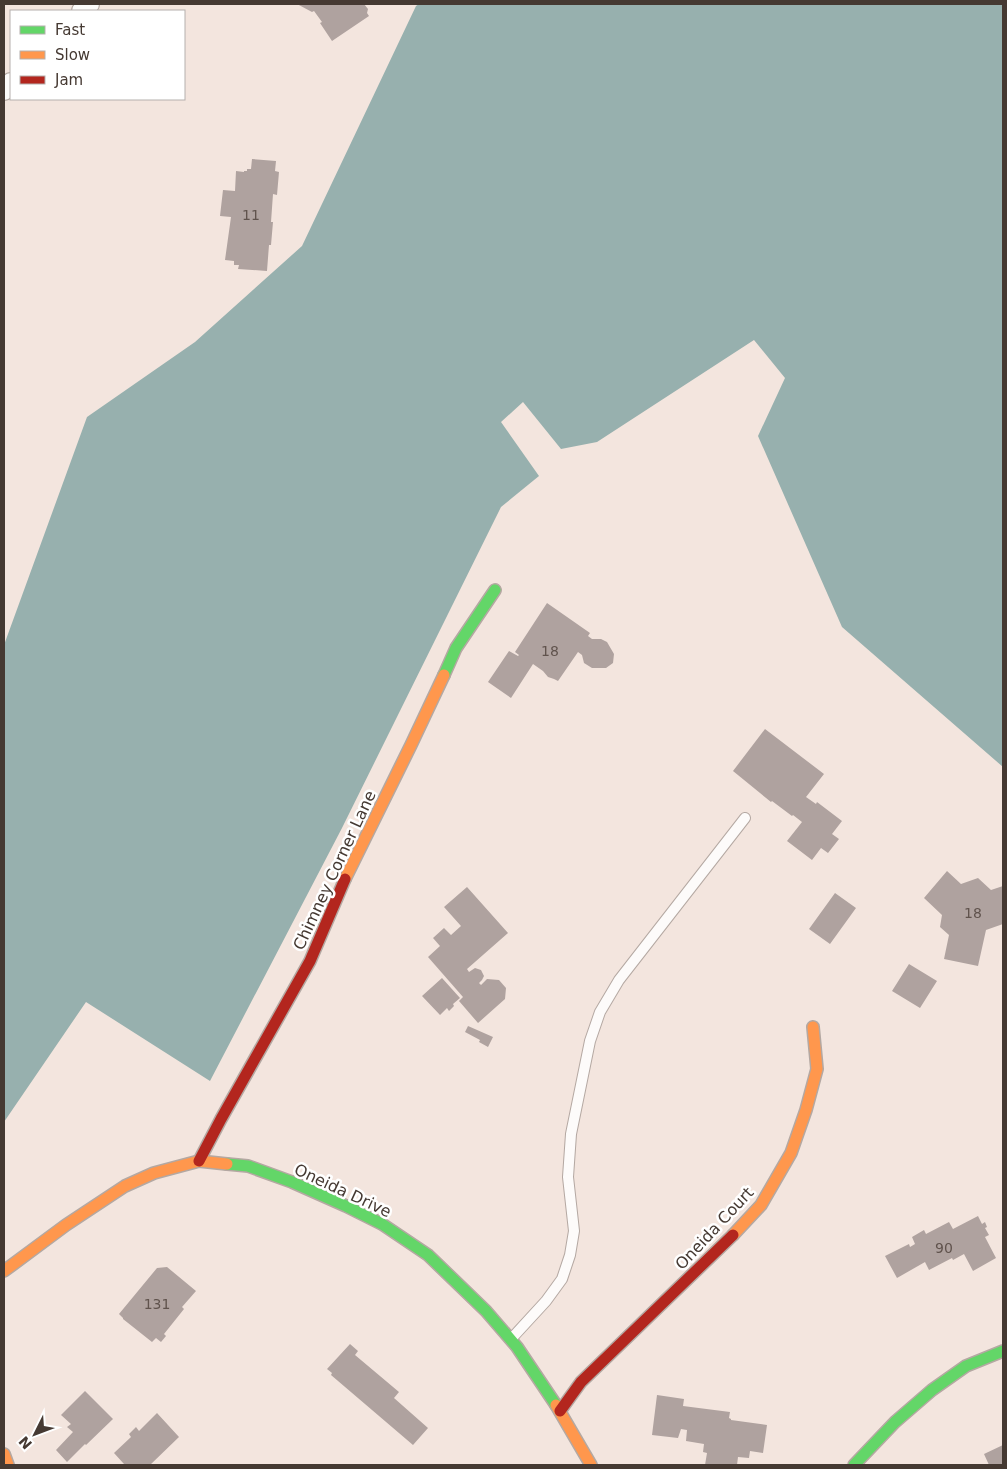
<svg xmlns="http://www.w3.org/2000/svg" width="1007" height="1469" viewBox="0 0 1007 1469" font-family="'DejaVu Sans',sans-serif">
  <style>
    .water { fill: #97b0ae }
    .building { fill: #afa29f }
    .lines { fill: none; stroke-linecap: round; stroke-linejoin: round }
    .lane-casing { stroke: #b4a8a2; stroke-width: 12 }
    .street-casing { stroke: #b4a8a2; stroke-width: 22 }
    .fast-casing { stroke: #b4a8a2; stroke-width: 14 }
    .slow-casing { stroke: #b4a8a2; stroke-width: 14 }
    .jam-casing { stroke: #b4a8a2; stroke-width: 14 }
    .lane { stroke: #fdfbfa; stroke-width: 10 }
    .street { stroke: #fdfbfa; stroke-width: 20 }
    .fast { stroke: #63d668; stroke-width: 11 }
    .slow { stroke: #ff974d; stroke-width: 11 }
    .jam { stroke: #b3261e; stroke-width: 11 }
    .labels { text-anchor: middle; stroke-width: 5; stroke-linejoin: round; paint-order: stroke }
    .number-label { font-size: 14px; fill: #60534d }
    .street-label { font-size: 16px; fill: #453932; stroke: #fff }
  </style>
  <rect width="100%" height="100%" fill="#f3e5de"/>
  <!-- water -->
  <path class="water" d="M419 4H1003V767L842 627 758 436 785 378 754 340 597 442 561 449 523 402 501 422 539 476 501 507 342 828 210 1081 86 1002 4 1122V645L87 417 195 342 302 246 416 6Z"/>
  <!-- building -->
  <path class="building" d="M297 4H347V5L350 4H364L368 9 367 13 369 16 332 41 320 23 322 22 314 11 312 12Z
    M252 159 276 161 275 171 279 172 277 195 273 194 271 222H273L271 245H269L267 271 238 269 239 265H234V261L225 260 231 217 220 216 223 190 235 191 236 171 244 172V171H247V169H251Z
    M547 603 590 633 588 636 592 639H601L607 642 614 654 613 663 606 668H592L584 663 582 655 578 652 558 681 554 679 548 677 543 671 533 664 511 698 488 682 509 651 518 656 519 655 515 652Z
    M765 729 824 774 806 797 816 804 817 802 842 821 832 834 839 839 828 853 821 848 812 860 787 841 802 822 793 815 792 816 772 801 771 802 733 771Z
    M947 871 961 884 978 878 991 890 1003 886V924L986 930 978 966 944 959 949 935 940 927 942 915 924 898Z
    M467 887 508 933 467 969 469 972 475 968 481 970 484 976 482 980 479 983 481 985 487 979 499 980 506 988 505 999 478 1023 459 1001 463 997 428 957 440 946 433 938 444 928 451 935 461 926 444 907Z
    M835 893 856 908 830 944 809 929Z
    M909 964 937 981 920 1008 892 991Z
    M442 978 460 998 453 1004 454 1006 449 1011 447 1008 440 1015 422 996Z
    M468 1026 493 1037 488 1047 479 1042 480 1040 465 1032Z
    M978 1216 982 1224 985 1222 987 1227 985 1228 989 1235 985 1237 996 1258 973 1271 964 1254 953 1260 952 1258 929 1270 925 1262 897 1278 885 1256 909 1244 910 1247 915 1244 912 1237 924 1230 926 1234 949 1222 953 1229Z
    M167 1267 196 1291 182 1307 184 1309 164 1334 166 1336 161 1342 156 1338 152 1342 123 1319V1318L119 1314 157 1268Z
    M350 1344 358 1351 355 1355 399 1392 394 1398 428 1428 413 1445 331 1375 332 1373 327 1369Z
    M85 1391 113 1419 86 1445 85 1444 67 1462 56 1450 73 1432 67 1427 71 1424 61 1415Z
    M657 1395 684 1399 683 1406 730 1412 729 1418 731 1419V1420L767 1425 763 1453 750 1451 749 1458 738 1457 737 1465H705L707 1453 703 1452 704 1444 686 1441 687 1430 681 1429 678 1438 652 1435Z
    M157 1413 179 1437 150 1465H122L124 1464 114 1453 131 1437 129 1434 136 1427 139 1431Z
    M1003 1445V1465H989L984 1454Z"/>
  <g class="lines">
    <defs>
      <path id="lane" d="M511 1339 546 1301 562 1279 570 1255 574 1231 568 1177 571 1134 590 1041 600 1012 619 980 745 818"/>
      <path id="street" d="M82 11 89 4
        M4 90 11 83"/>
      <path id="fast" d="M444 675 456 648 495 590
        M227 1164 248 1166 292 1182 346 1206 382 1224 428 1255 486 1311 517 1347 556 1405
        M854 1465 895 1422 932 1390 966 1366 1003 1351"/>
      <path id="slow" d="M345 879 411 745 444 675
        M733 1235 761 1205 791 1153 806 1110 817 1069 813 1027
        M4 1271 66 1225 125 1186 154 1173 199 1161 227 1164
        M556 1405 591 1465
        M4 1454 8 1465"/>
      <path id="jam" d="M199 1161 221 1119 310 961 345 879
        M560 1411 581 1382 733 1235"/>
    </defs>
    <!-- lane casing -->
    <use href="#lane" class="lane-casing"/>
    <!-- street casing -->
    <use href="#street" class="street-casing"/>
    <!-- fast casing -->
    <use href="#fast" class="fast-casing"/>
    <!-- slow casing -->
    <use href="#slow" class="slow-casing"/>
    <!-- jam casing -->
    <use href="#jam" class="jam-casing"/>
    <!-- lane -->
    <use href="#lane" class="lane"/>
    <!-- street -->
    <use href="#street" class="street"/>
    <!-- fast -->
    <use href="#fast" class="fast"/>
    <!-- slow -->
    <use href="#slow" class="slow"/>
    <!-- jam -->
    <use href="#jam" class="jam"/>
  </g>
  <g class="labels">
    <!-- number labels -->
    <g class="number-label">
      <text x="251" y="220">11</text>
      <text x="550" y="656">18</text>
      <text x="973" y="918">18</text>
      <text x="944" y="1253">90</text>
      <text x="157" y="1309">131</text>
    </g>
    <!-- street labels -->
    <g class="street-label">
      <text transform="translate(334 870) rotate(-65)" y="6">Chimney Corner Lane</text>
      <text transform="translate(343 1190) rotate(25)" y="6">Oneida Drive</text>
      <text transform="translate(714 1228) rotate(-47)" y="6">Oneida Court</text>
    </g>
  </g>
  <!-- border -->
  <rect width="1007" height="1469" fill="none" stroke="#453932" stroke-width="10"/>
  <!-- legend -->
  <rect x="10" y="10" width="175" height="90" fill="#ffffff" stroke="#b5b0ad"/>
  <rect x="20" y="26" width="25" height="8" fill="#63d668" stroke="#b5b0ad"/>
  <text x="55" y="35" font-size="15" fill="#453932">Fast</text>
  <rect x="20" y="51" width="25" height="8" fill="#ff974d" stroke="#b5b0ad"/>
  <text x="55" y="60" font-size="15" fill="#453932">Slow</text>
  <rect x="20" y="76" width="25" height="8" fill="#b3261e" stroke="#b5b0ad"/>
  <text x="55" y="85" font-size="15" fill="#453932">Jam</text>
  <!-- north arrow -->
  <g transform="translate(35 1434) rotate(228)" stroke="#ffffff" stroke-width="4" paint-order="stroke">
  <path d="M0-4L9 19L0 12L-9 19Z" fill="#453932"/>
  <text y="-8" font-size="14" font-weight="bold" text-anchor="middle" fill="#453932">N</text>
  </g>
</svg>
